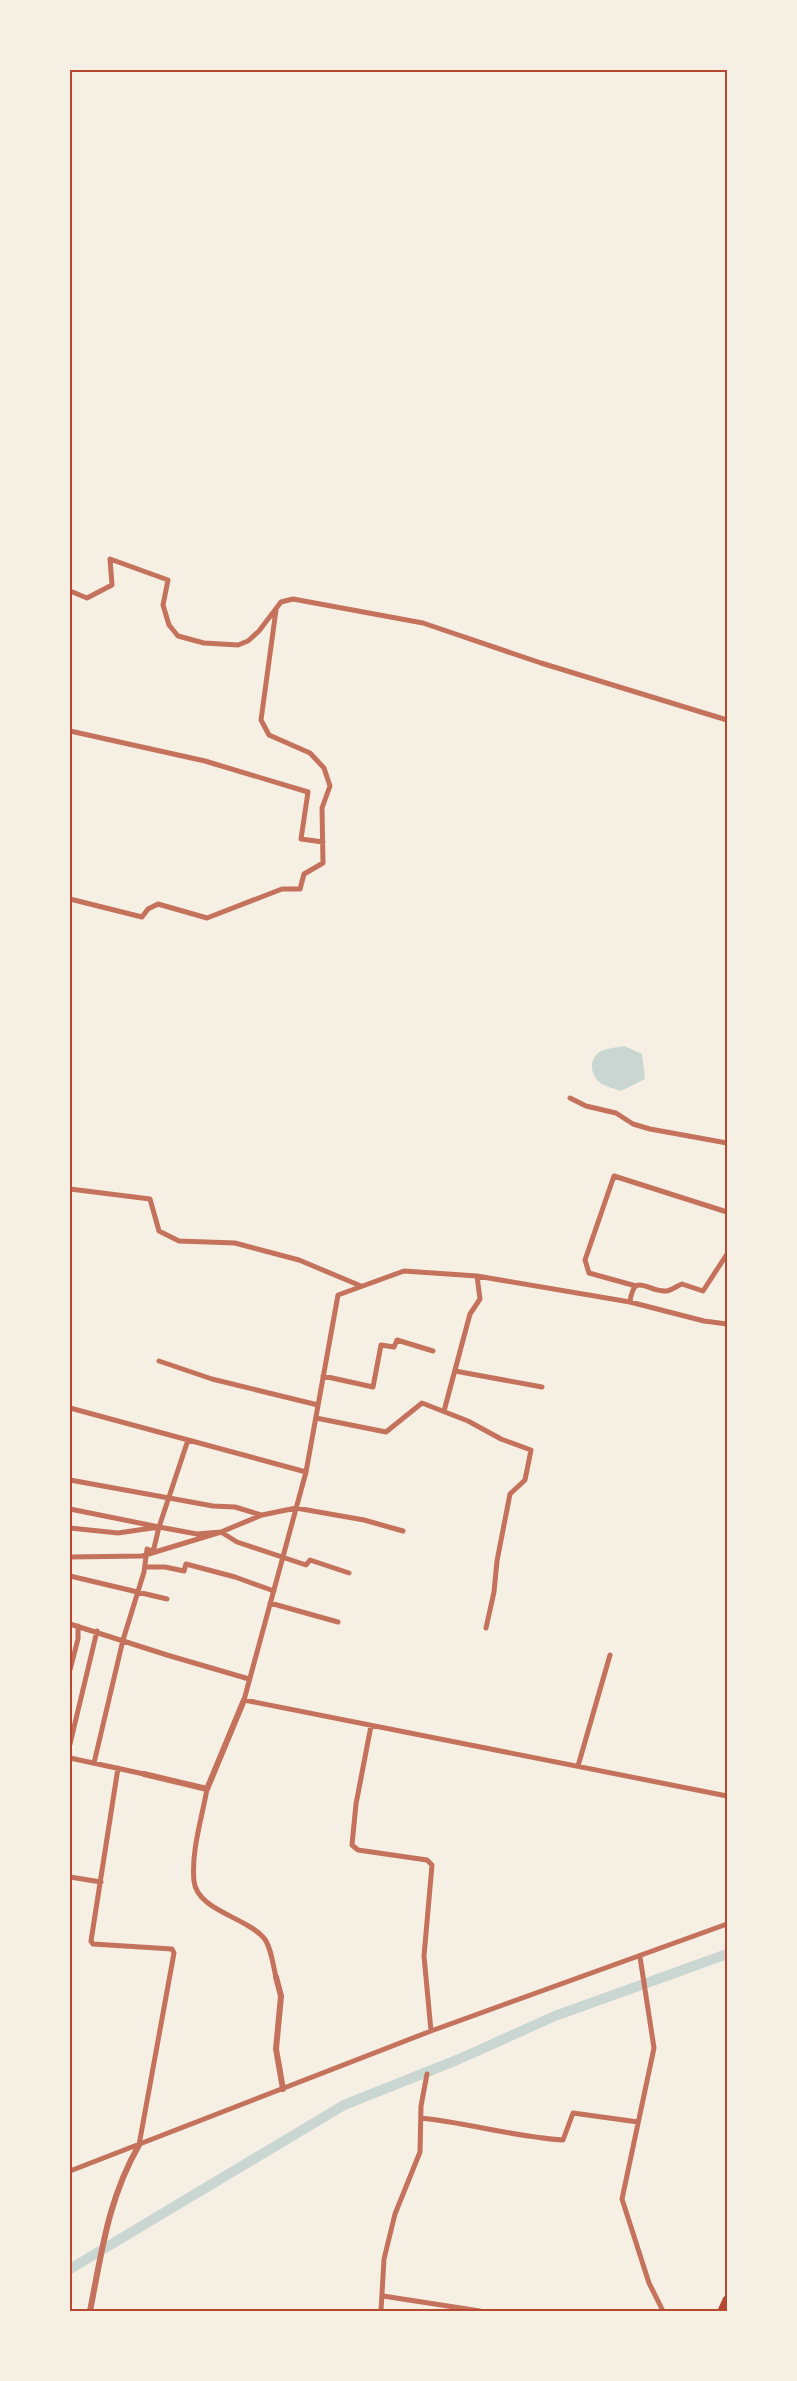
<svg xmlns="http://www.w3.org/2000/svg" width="797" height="2381" viewBox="0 0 797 2381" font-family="Ubuntu,sans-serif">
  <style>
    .water { fill: #c9d6d2 }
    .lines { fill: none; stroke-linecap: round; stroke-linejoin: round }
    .canal { stroke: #c9d6d2; stroke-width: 10 }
    .minor { stroke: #c5725c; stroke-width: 5 }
    .tertiary { stroke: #c5725c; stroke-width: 6 }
    .trunk { stroke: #b5482f; stroke-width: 9 }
    .neatline { fill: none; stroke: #b5482f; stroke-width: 2 }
  </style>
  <rect width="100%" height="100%" fill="#f6efe4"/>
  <!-- water -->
  <path class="water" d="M624 1046 642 1054 645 1079 621 1091C615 1089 608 1087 602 1084 592 1078 588 1063 597 1054 603 1048 616 1048 624 1046Z"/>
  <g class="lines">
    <!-- canal -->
    <path class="canal" d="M70 2269 344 2105 457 2060 555 2016 727 1954"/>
    <!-- minor -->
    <path class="minor" d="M70 591 87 598 112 585 110 559 168 580 163 605 169 625 178 636 204 643 238 645 248 641 259 631 281 602 293 599 423 623 541 663 727 720
      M70 731 205 761 308 792 301 839 323 842
      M70 899 142 917 148 909 158 904 207 918 282 889H300L304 874 323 863 322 808 330 786 324 768 310 753 269 735 261 720 276 610
      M570 1098 586 1106 616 1113 633 1124 650 1129 727 1143
      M70 1189 150 1199 159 1231 179 1241 235 1243 299 1260 361 1286
      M636 1286 589 1273 585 1260 614 1176 727 1212
      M630 1302C634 1270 648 1293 667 1291 672 1290 677 1286 682 1284L703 1291 727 1254
      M727 1324 704 1321 630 1302 477 1276 404 1271 338 1295 306 1472 244 1700 727 1796
      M159 1361 212 1379 318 1405
      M455 1371 542 1387
      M323 1376 373 1387 381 1345 394 1347 397 1340 433 1351
      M70 1408 306 1472
      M444 1411 470 1314 480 1299 477 1276
      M316 1418 386 1432 422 1403 468 1421 501 1439 531 1450 525 1480 510 1494 497 1561 494 1592 486 1628
      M70 1480 213 1506 235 1507 261 1515
      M70 1509 159 1527 188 1440
      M70 1528 118 1533 159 1527 197 1534 221 1532 237 1542 306 1565 310 1560 349 1573
      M70 1557 142 1556 221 1532 262 1515 296 1508 364 1520 403 1531
      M145 1567H165L184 1571 186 1564 235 1577 274 1591
      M70 1576 167 1599
      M270 1603 338 1622
      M70 1624 167 1655 249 1679
      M70 1670 78 1639V1626
      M371 1726 356 1804 352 1845 358 1850 427 1860 432 1865 424 1956 431 2031
      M70 1744 97 1631
      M70 1758 144 1774
      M94 1763 123 1640 144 1572 147 1549 152 1551 154 1548 159 1527
      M578 1766 610 1655
      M118 1768 91 1941 93 1944 172 1949 174 1953 139 2145
      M207 1789C202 1818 191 1851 194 1881 197 1910 245 1917 263 1937 271 1945 273 1966 276 1977
      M70 1877 101 1882
      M640 1957 654 2048 622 2199 649 2283 663 2311
      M421 2118C469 2123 515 2137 563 2140L573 2113 638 2122
      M70 2171 431 2031 727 1924
      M383 2296 480 2311
      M381 2311 384 2259 395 2214 420 2152 421 2106 427 2074"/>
    <!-- tertiary -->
    <path class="tertiary" d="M144 1774 207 1789 244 1700
      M276 1977 281 1996 276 2049 283 2089
      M90 2311C102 2251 108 2199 139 2145"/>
    <!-- trunk -->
    <path class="trunk" d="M722 2311 727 2300"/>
  </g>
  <!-- border -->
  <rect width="797" height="2381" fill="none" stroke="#f6efe4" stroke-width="142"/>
  <rect x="71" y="71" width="655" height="2239" class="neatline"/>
</svg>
